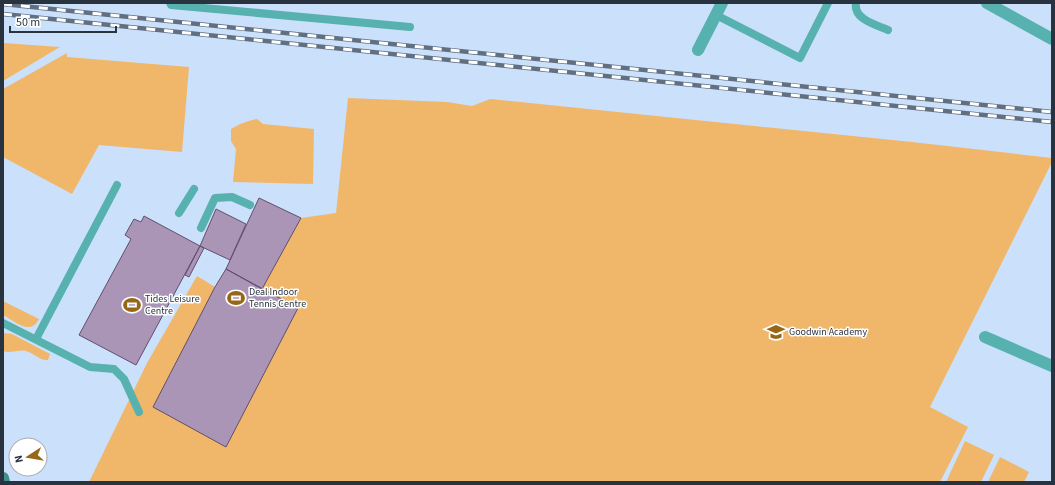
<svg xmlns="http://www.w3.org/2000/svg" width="1055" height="485" font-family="'Source Sans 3',sans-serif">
<rect width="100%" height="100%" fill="#cae0fb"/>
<path fill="#f0b76a" d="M3,43L60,47L3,81Z
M67,53V57L189,67L182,152L99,145L72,194L3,157V89Z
M348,98L447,102L472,106L490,99L912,142L1052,158V162L930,407L968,427L940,482H89L147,363L197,276L215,287L226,269L262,289L301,218L336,213Z
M257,119L263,124L314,129L313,184L233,182L236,149L231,141V129C240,124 246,121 257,119Z
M3,301L39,319C30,336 16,322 3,315Z
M3,333L12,334L50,354L48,360C40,361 34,353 26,351C19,349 10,354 3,351Z
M965,441L994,455L981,482H946Z
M1000,457L1029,472L1024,482H988Z"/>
<path fill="#ab95b7" stroke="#614e6c" d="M259,198L301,218L262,289L226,269Z
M216,209L246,224L230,260L200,246Z
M144,216L200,246L136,365L79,335L131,239L125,235L134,219L141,222Z
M200,246L204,248L189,277L185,275Z
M226,269L298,308L226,447L153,407L215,287Z"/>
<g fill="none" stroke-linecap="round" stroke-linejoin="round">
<path stroke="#57b1af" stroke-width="8" d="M170,3L171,5L410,27
M856,3C853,19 876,25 888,30
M716,15L800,58L828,3
M179,213L194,189
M201,228L215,198L232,197L250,205
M3,323L90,367L114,369L124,379L139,412
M36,339L117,185"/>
<path stroke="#57b1af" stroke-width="12" d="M987,3L1052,39
M698,50L722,3
M985,337L1052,366"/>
<path stroke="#40908f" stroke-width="12" d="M3,478L4,482"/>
<g stroke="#616f81" stroke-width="4.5">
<path id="rail" d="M3,4L1052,112
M3,14L1052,122"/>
</g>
<use href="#rail" stroke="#fff" stroke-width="3" stroke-dasharray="9" stroke-linecap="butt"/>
</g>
<defs>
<g id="stadium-bare" transform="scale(1.38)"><path d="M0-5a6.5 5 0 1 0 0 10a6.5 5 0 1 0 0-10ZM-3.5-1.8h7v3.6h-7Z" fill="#976718" stroke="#fff" stroke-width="2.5" paint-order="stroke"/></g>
<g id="school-bare" transform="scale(1.38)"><path d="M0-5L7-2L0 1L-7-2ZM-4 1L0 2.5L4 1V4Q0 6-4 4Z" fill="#976718" stroke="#fff" stroke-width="2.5" paint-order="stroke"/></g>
</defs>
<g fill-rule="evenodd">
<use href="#stadium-bare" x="236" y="298"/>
<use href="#stadium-bare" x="132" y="305"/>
<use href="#school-bare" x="776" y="332"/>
</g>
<g text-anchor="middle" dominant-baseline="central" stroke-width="3" stroke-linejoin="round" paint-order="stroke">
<g font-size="10" fill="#293340" stroke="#fff" text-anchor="start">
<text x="249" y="292">Deal Indoor<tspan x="249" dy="12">Tennis Centre</tspan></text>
<text x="145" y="299">Tides Leisure<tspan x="145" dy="12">Centre</tspan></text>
<text x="789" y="332">Goodwin Academy</text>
</g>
</g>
<rect width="1055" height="485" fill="none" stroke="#293340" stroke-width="8"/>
<g transform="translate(28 457) rotate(258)"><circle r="19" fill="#ffffff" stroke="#a9adb3"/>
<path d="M0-3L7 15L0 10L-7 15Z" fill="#976718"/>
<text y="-6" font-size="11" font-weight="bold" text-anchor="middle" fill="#293340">N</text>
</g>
<path d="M10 26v6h106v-6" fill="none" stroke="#293340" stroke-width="2"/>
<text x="16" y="26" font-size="12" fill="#293340" stroke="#ffffff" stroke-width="3" paint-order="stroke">50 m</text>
</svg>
